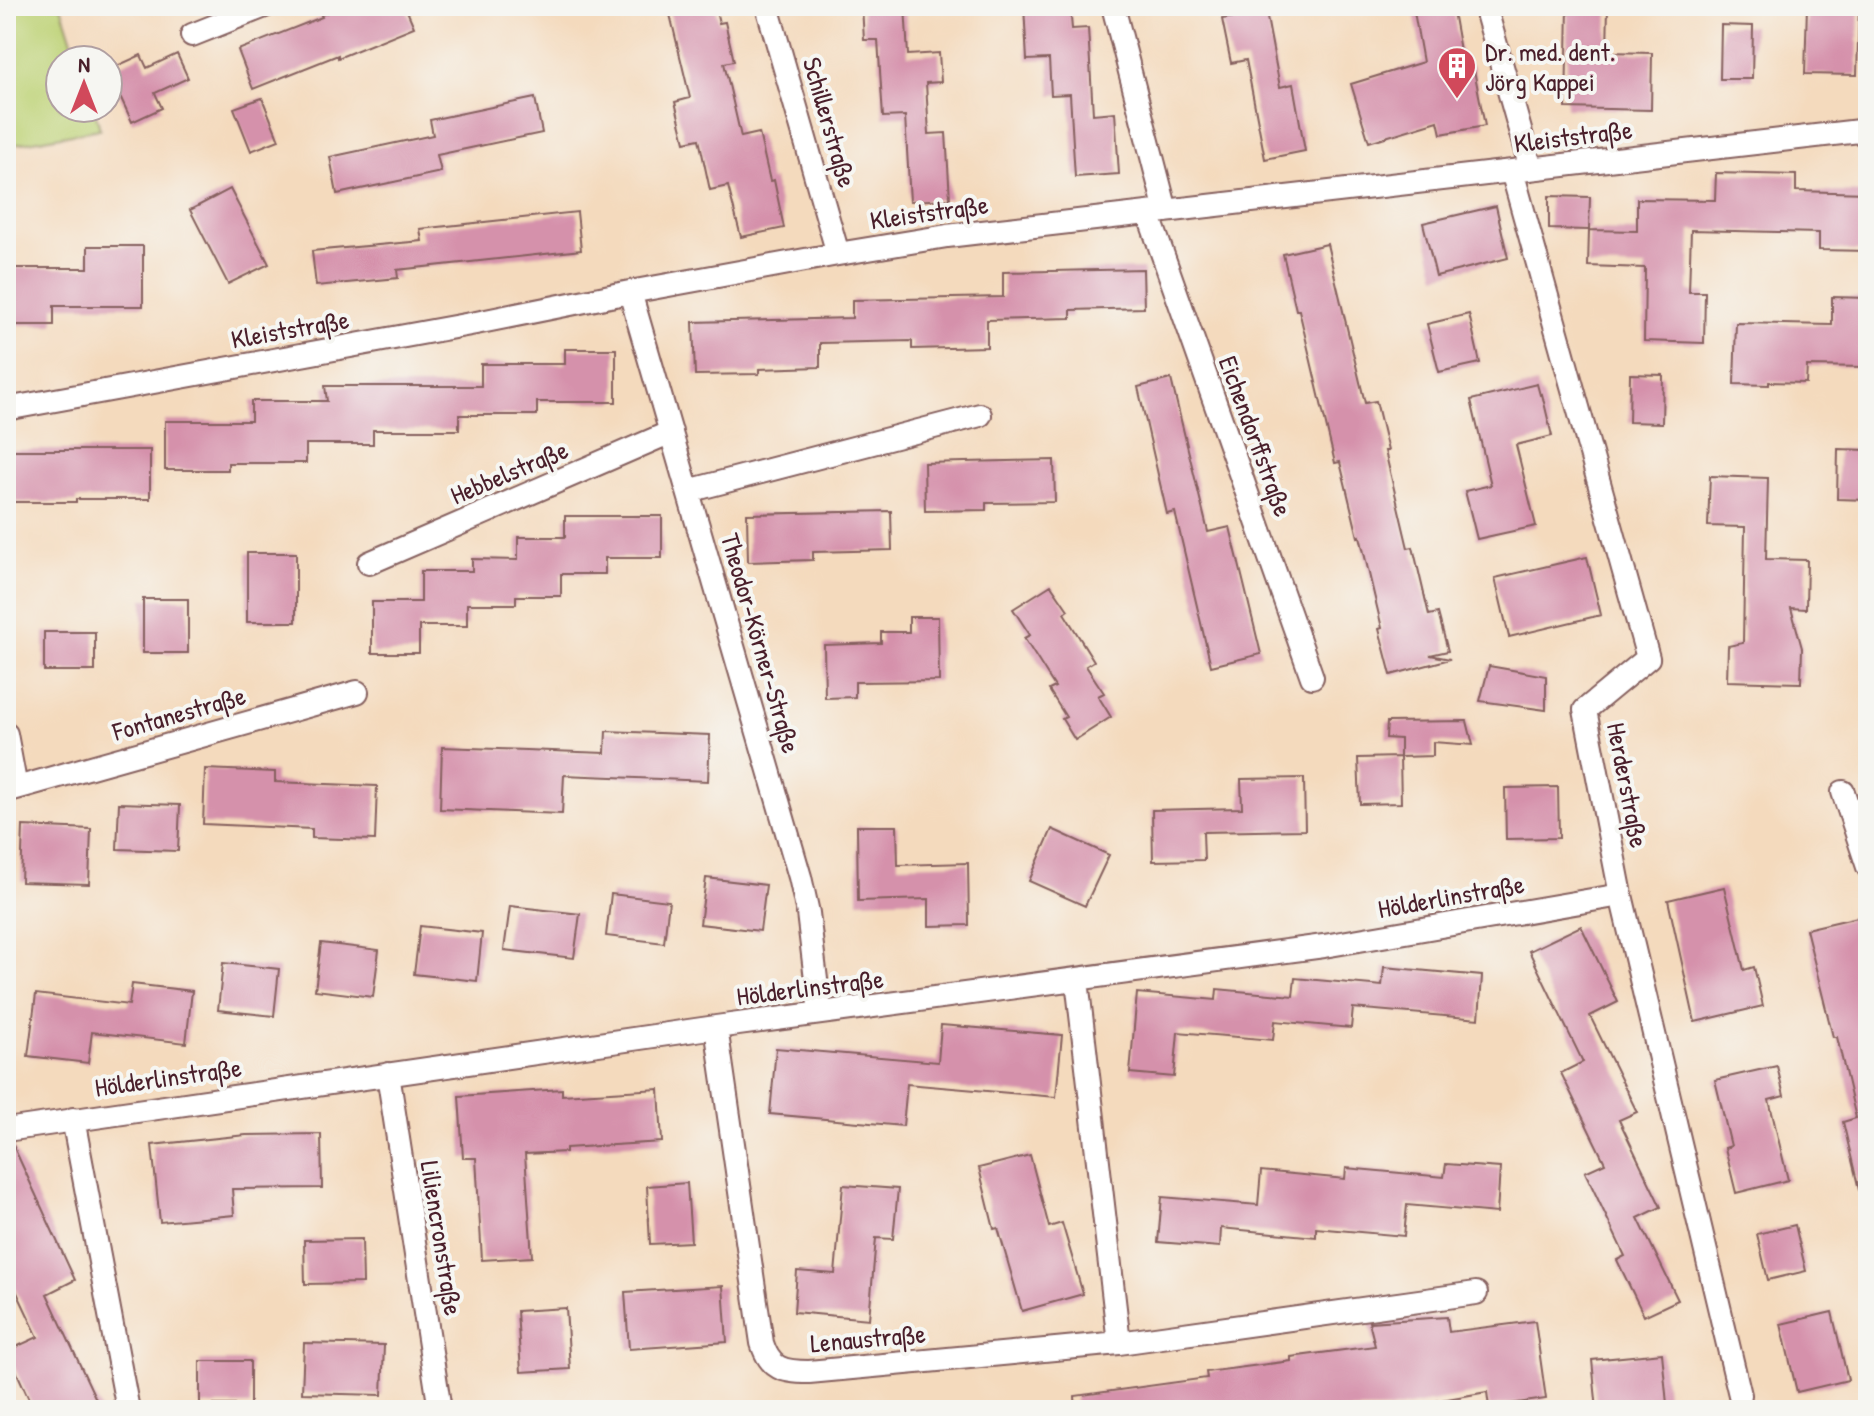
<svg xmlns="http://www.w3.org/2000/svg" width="1874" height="1416" font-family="'Patrick Hand',sans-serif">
<rect width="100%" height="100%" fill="#f6f6f2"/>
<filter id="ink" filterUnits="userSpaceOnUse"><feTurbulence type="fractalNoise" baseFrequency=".0125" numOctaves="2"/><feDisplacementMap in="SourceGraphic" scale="16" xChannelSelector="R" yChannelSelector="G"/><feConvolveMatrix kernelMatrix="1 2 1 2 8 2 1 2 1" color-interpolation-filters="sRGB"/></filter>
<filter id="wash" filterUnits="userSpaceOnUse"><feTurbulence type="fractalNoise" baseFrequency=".006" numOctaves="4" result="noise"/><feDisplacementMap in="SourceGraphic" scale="32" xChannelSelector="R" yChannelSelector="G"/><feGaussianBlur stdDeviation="1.8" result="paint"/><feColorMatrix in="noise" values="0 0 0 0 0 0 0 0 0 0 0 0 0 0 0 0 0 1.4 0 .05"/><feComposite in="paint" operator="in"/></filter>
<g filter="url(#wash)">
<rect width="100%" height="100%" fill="#f4dabd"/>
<path fill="#bdd275" stroke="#847850" stroke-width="2" d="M6,6H61L78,60H60V108H94L100,129L6,146Z"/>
<g id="blocks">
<path fill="#d591ab" d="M343,6H405L414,27L338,58V55L253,89L238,50L322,17L321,15Z
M668,6H715L719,23L725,22L734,61L724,63L741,137L759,133L770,181L774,180L784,228L741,237L728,186L710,190L699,139L685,142L675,102L690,98Z
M862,6H905L908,55L939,53L941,82L926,83L929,134L946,133L950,199L910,201L905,116L883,117L878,40H864Z
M1024,6H1070L1072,29L1088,28L1093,114L1115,112L1119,174L1075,177L1070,94L1051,95L1049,59L1027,60Z
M1413,6H1452L1463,67L1473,65L1485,126L1441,134L1438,121L1369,142L1351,84L1423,62Z
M1568,6H1608L1607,52L1652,53L1651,110L1566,108Z
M1807,6H1859L1857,75L1805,74Z
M1266,12L1280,87L1293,84L1305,151L1265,159L1246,60L1231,63L1222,19Z
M1721,25L1753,26L1752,79H1720Z
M177,54L188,78L155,93L162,108L132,122L108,70L141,55L147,68Z
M262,98L279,140L251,151L234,108Z
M535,98L542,133L437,155L441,172L337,194L330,157L433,135L430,120Z
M1716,173L1796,175V191L1868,193V251L1819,250V233L1691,230L1689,292H1705L1704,343L1644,341L1645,268L1588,266L1589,230L1637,231V199L1715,200Z
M230,189L269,264L228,284L190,210Z
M1549,196L1590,197L1589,230L1549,229Z
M1496,206L1508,258L1436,276L1423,223Z
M577,212L581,250L397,270L398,278L316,286L312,251L422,241L420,229Z
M1327,244L1365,403L1376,401L1388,451H1385L1408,548L1413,547L1429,615L1438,613L1448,651L1430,655L1450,659L1391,675L1379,629L1382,628L1360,536L1358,537L1340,462L1335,463L1299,310H1296L1283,254Z
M88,246H143V306H54V325H6V268H88Z
M1143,269L1144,308L1071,310V318L987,320V347L912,349V341L820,343V367L759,369V374L695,375L693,322L852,318V300L1003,297V272Z
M1832,297L1868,298V367L1807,366L1806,383L1769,382V385L1734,384L1736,323L1832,325Z
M1469,314L1480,363L1439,372L1427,324Z
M565,349H616V402H537V415H459V430H373V444H306V463H228V470H165V421H251V401H327L325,386H481V364H565Z
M1630,374L1663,375L1662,423L1629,422Z
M1171,379L1208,532L1230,527L1261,654L1211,666L1175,512L1167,514L1138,387Z
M1537,384L1540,395L1542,394L1552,436L1516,445L1536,526L1477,539L1465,491L1491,485L1471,400Z
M1838,449L1868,450V500L1837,499Z
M6,450H150V499H76V502H6Z
M1054,460L1055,502L986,503V510L925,511L924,463Z
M1710,476L1768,478L1766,559L1807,560L1806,609L1791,608L1802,648L1801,683L1727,681L1728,646L1743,643L1745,527L1708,526Z
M891,511L892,550L813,552V560L748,562L747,514Z
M565,516H662V558H605V574H561V596H516V604H467V626H419V653H372V602H421V571H472V559L518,560V537H565Z
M247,553H296V622H247Z
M1587,557L1601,615L1509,637L1495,578Z
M1051,585L1068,610L1064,613L1094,661L1086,666L1104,693L1098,696L1111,717L1075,740L1062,719L1066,717L1049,690L1055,687L1024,638L1030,635L1013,609Z
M143,599H188V653H143Z
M909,617H938L939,681L855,682V697L825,698L824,645L881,643V632H909Z
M44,632H95V671H44Z
M1489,666L1546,676V710L1480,701Z
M1467,721L1473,745L1433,742V756L1400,757V739L1386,738L1387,722Z
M606,731L710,735L708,781L564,775L562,814L440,809L442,747L605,753Z
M1400,757L1401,803L1360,804L1358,758Z
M205,769L275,772V782L377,786L375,840L312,838V829L203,824Z
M1304,778L1305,830L1203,832L1204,860L1153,861L1152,810L1242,808L1241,779Z
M1558,787L1559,838L1506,839L1505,788Z
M119,803L180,805L178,851L117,849Z
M23,826L91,829L89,884L21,882Z
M857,826H897L898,865L968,863L969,925L929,926V899L858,901Z
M1052,829L1109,855L1085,906L1029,881Z
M706,878L766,885L760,931L700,924Z
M1724,887L1744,970L1754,967L1763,1006L1695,1022L1668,900Z
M611,894L669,901L664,943L606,936Z
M510,906L580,914L574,958L504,950Z
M1858,917L1868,959V1189L1859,1190L1843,1122L1856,1118L1837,1037H1833L1806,929Z
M420,926L482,933L477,981L414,974Z
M1581,926L1618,1002L1590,1016L1637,1112L1619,1120L1661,1207L1638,1218L1678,1300L1644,1316L1617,1260L1625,1256L1585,1172L1605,1163L1561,1073L1583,1062L1529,951Z
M321,943L379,950L373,997L315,990Z
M223,963L279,969L274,1016L218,1010Z
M1384,967L1482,976L1479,1019L1353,1008L1351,1028L1275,1021L1273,1040L1178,1032L1174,1077L1130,1073L1137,993L1216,1000L1217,989L1293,996L1295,978L1382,986Z
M132,984L192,991L186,1043L92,1032L88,1063L28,1056L36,994L129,1005Z
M941,1025L1062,1035L1056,1097L907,1084L903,1126L770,1114L776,1048L938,1062Z
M1777,1066L1784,1096L1769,1100L1788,1180L1736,1193L1725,1148L1731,1146L1715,1080Z
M562,1089V1095L659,1089L662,1142L566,1148V1152L525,1154L532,1257L482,1260L476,1158H463L459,1096Z
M321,1134L322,1188L232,1189L234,1215L160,1222L152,1145L246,1135Z
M12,1143L75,1280L47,1294L101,1410H34L7,1351L38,1337L6,1269V1144Z
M1030,1155L1049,1227L1062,1223L1083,1294L1022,1311L998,1228L994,1229L979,1168Z
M1446,1164L1500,1168L1497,1213L1407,1205L1404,1236L1316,1228V1237L1221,1228L1220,1247L1158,1242L1162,1197L1258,1205L1261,1171L1345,1179L1346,1168L1444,1177Z
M687,1183L691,1242L650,1244L647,1186Z
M843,1185L898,1189L893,1239L876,1238L869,1319L794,1312L797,1271L835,1274Z
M1795,1225L1806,1271L1768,1280L1757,1234Z
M362,1239L363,1283L305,1284L304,1240Z
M723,1286L727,1342L629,1349L625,1292Z
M566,1308L570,1369L521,1372L517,1311Z
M1832,1312L1848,1380L1797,1392L1781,1324Z
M1447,1317L1449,1332L1535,1321L1546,1399L1489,1407L1487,1392L1386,1410H1076L1075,1396L1207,1378L1206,1372L1291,1361V1357L1375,1346L1369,1322Z
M304,1343L384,1345L382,1395L302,1393Z
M1662,1353L1667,1404L1597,1410L1592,1360Z
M200,1361H250V1405H200Z"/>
</g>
</g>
<g filter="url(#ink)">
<use href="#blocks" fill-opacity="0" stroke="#86605e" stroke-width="2"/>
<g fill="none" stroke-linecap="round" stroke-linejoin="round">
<g stroke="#86605e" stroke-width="26">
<path id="minor" d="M767,6L838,254
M1113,6L1166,211
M1485,6L1531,169
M192,35L265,6
M1512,171L1648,658L1585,710L1621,895L1740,1395
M1148,213L1312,677
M630,292L800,877L808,913L820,1013
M6,409L476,323L630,292L838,254L947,236L1868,130
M688,491L980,415
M369,563L671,432
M6,734L16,788
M6,791L357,692
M1843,792L1868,867
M1077,980L1119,1343
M716,1027L762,1343C770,1369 783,1372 809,1372L1119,1343L1476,1293
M388,1074L440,1410
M73,1119L128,1410
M6,1130L716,1027L1324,946L1621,895"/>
</g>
<use href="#minor" stroke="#fff" stroke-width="22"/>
</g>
</g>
<defs>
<g id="building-pin" transform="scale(2)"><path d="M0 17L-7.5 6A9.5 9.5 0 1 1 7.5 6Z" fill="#d1495b" stroke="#f6f6f2"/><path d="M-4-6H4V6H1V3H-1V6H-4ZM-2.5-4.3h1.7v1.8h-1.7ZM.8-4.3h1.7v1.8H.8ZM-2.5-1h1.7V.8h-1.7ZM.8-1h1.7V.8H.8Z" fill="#fff"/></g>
</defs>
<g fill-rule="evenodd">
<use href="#building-pin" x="1457" y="66"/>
</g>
<g text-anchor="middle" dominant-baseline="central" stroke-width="8" stroke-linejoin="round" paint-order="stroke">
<g font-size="26" fill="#4a1f2b" stroke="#f6f6f2" text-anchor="start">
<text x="1485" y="51">Dr. med. dent.<tspan x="1485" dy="30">Jörg Kappei</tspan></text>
</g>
<g font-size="26" fill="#4a1f2b" stroke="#f6f6f2">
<text transform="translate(830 122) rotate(74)">Schillerstraße</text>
<text transform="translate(1573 136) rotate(-7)">Kleiststraße</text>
<text transform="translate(929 212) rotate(-8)">Kleiststraße</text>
<text transform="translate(290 329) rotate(-10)">Kleiststraße</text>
<text transform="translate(1256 436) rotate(70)">Eichendorffstraße</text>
<text transform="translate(509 472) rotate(-23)">Hebbelstraße</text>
<text transform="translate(761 643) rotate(74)">Theodor-Körner-Straße</text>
<text transform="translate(179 713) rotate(-16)">Fontanestraße</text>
<text transform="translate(1628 785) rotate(79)">Herderstraße</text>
<text transform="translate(1451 896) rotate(-10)">Hölderlinstraße</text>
<text transform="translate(810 987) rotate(-7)">Hölderlinstraße</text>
<text transform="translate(168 1077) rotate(-8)">Hölderlinstraße</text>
<text transform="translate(442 1238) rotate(81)">Liliencronstraße</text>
<text transform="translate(868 1338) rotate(-5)">Lenaustraße</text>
</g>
</g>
<rect width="1874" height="1416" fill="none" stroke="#f6f6f2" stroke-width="32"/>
<g transform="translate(84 84)"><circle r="38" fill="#f6f6f2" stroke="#b1a0a2" stroke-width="2"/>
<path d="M0-6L14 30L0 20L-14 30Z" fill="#d1495b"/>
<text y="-12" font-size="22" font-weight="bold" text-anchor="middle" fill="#4a1f2b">N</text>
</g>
</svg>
